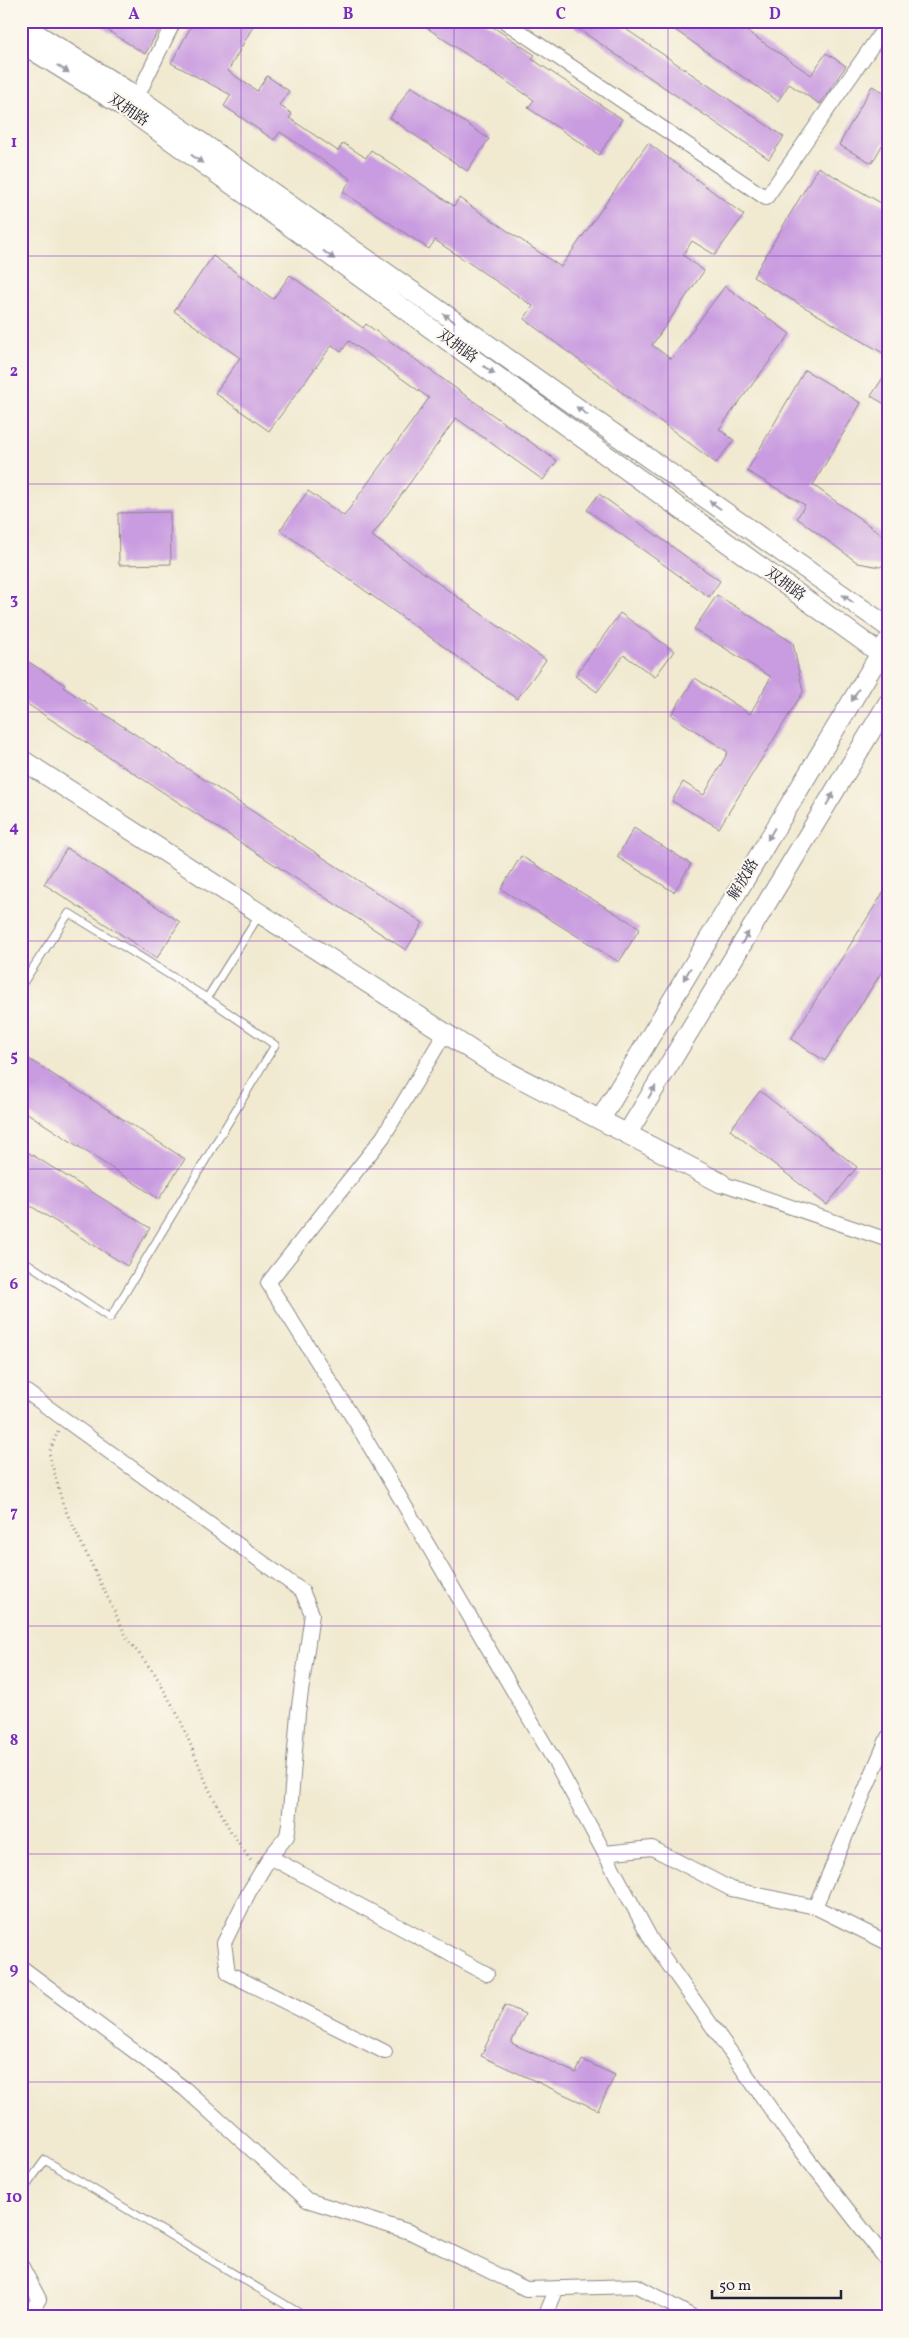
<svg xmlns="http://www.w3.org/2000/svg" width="909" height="2338" font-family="Vollkorn,'Noto Serif SC',serif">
<rect width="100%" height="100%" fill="#fbf7ec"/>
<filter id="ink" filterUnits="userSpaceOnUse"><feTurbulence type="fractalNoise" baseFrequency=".02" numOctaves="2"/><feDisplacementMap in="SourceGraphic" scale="10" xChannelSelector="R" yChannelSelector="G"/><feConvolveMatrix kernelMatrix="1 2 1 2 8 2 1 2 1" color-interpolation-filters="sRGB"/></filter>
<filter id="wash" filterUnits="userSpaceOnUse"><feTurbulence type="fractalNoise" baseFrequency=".0096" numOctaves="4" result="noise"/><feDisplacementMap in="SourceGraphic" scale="20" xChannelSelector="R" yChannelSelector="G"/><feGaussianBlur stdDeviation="1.12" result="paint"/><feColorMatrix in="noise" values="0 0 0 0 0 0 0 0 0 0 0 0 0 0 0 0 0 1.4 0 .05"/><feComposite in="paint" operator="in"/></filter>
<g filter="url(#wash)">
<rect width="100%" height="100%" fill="#f1ead1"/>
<g id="blocks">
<path fill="#c99be0" d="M93,21H164L145,54Z
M194,21H256L228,71L257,91L267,76L289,91L279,105L292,114L289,118L338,151L343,143L366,158L371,150L454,206L459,198L561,267L648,143L744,215L715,255L692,241L683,255L704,271L652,345L671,359L725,286L790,334L719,429L734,440L716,463L524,319L533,306L435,240L429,249L343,192L351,179L280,132L274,140L224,106L231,95L171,63Z
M417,21H484L535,55L532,59L622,119L599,155L528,108L534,100Z
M567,21H614L784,137L769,159Z
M662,21H732L811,75L826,53L846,66L820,104L789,84L778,101Z
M411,86L489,139L467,171L390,118Z
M872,86L888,94V135L872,163L839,145Z
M818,167L888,207V356L753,277Z
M213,256L273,299L290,275L363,328L366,324L557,461L543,480L456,418L372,536L546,660L517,699L280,530L308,491L344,516L429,398L349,341L341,352L332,345L269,431L215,393L240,358L174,311Z
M805,370L861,403L813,485L888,539V562L880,567L858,563L797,518L805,505L747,471Z
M888,370V406L871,396Z
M599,494L720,581L709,597L587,510Z
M170,512L171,564L119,565L118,513Z
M717,595L793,643L803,692L719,828L672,801L683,782L704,795L728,752L671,715L695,678L750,714L771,677L694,629Z
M620,613L674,651L655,677L624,655L597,692L575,676Z
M21,657L65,685L63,687L423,923L406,950L21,700Z
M634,828L691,864L674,892L617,857Z
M67,848L180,922L157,958L44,884Z
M521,856L640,928L619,962L501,889Z
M888,885V962L825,1061L791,1039Z
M21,1054L185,1159L159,1199L21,1109Z
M760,1091L857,1167L827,1205L730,1130Z
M21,1148L150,1228L127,1266L21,1200Z
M505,2005L525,2014L511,2043L576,2073L582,2060L615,2075L598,2110L481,2056Z"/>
</g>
</g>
<g filter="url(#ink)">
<use href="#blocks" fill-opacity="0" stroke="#8a8686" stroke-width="1"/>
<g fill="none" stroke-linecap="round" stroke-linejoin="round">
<g stroke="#8a8686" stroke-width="9">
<path id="lane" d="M21,986L69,913L207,998
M21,1259L110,1318L275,1045L207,998L260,914
M21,2193L45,2160L306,2317"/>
</g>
<g stroke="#8a8686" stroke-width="16">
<path id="street" d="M504,21L766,198L888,23
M137,97L174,21
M445,1033L383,1137L268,1283L355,1421L558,1767L652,1941L787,2132L888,2262
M721,1183L888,1240
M21,1388L302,1591L312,1614L298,1713L289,1824L287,1836L270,1857L487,1974
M605,1853L652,1848L731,1889L815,1907L888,1943
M270,1857L249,1892L224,1943L228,1973L385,2052
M815,1907L888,1737
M21,1967L185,2089L307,2200L410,2232L526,2289L637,2286L693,2317
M21,2265L39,2299L28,2317
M545,2317L557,2288"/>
</g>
<g stroke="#8a8686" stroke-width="21">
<path id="secondary" d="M21,24L137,97L888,627
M21,43L129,110L888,659
M21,759L493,1064L721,1183
M600,1120L888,641
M627,1134L888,703"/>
</g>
<path stroke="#8a8686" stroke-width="3" stroke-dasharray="1 4" stroke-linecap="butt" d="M58,1431L49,1453L63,1505L128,1640L155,1674L180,1719L208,1787L231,1832L251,1861"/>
<use href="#lane" stroke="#fff" stroke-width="7"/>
<use href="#street" stroke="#fff" stroke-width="14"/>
<use href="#secondary" stroke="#fff" stroke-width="19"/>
</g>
<defs><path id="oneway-solid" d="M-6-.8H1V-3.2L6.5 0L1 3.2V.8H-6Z" transform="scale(1.25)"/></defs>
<g fill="#9c9ca7">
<use href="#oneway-solid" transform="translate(63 69) rotate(32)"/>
<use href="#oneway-solid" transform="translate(197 159) rotate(36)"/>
<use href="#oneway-solid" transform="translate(329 255) rotate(36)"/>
<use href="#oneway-solid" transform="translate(449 318) rotate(-145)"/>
<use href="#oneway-solid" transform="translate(489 370) rotate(36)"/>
<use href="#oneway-solid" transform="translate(582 411) rotate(-145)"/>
<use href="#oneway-solid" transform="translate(715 505) rotate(-145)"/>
<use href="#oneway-solid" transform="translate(848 599) rotate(-145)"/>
<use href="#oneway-solid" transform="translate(855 695) rotate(121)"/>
<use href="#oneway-solid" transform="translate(830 799) rotate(-59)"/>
<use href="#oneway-solid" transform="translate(771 834) rotate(121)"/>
<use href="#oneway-solid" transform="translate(745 938) rotate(-59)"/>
<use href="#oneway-solid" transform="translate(687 974) rotate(121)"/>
<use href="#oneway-solid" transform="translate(652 1092) rotate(-59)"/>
</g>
</g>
<path fill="none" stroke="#7b2cbf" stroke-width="1" stroke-opacity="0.55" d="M241,21V2317M454,21V2317M668,21V2317M21,256H888M21,484H888M21,712H888M21,941H888M21,1169H888M21,1397H888M21,1626H888M21,1854H888M21,2082H888"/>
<g text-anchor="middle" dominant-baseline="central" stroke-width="4" stroke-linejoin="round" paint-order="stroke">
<g font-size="15" fill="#22223b" stroke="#fbf7ec">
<text transform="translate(128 111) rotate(34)">双拥路</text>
<text transform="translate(457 347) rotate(36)">双拥路</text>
<text transform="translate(785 585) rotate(36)">双拥路</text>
<text transform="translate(744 880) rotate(-59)">解放路</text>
</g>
</g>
<rect width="909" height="2338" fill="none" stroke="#fbf7ec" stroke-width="55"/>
<path d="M712 2290v8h129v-8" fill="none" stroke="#22223b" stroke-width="2.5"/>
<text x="719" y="2290" font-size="15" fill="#22223b" stroke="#fbf7ec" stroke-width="4" paint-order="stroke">50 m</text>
<rect x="28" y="28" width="854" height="2282" fill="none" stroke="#7b2cbf" stroke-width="2"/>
<g font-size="16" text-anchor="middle" font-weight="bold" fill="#7b2cbf">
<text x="134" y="19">A</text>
<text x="348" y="19">B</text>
<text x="561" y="19">C</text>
<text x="775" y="19">D</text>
<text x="14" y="147">1</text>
<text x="14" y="376">2</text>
<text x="14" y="604">3</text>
<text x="14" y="832">4</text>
<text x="14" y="1061">5</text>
<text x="14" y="1289">6</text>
<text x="14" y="1517">7</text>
<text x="14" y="1745">8</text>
<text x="14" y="1974">9</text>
<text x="14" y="2202">10</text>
</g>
</svg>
